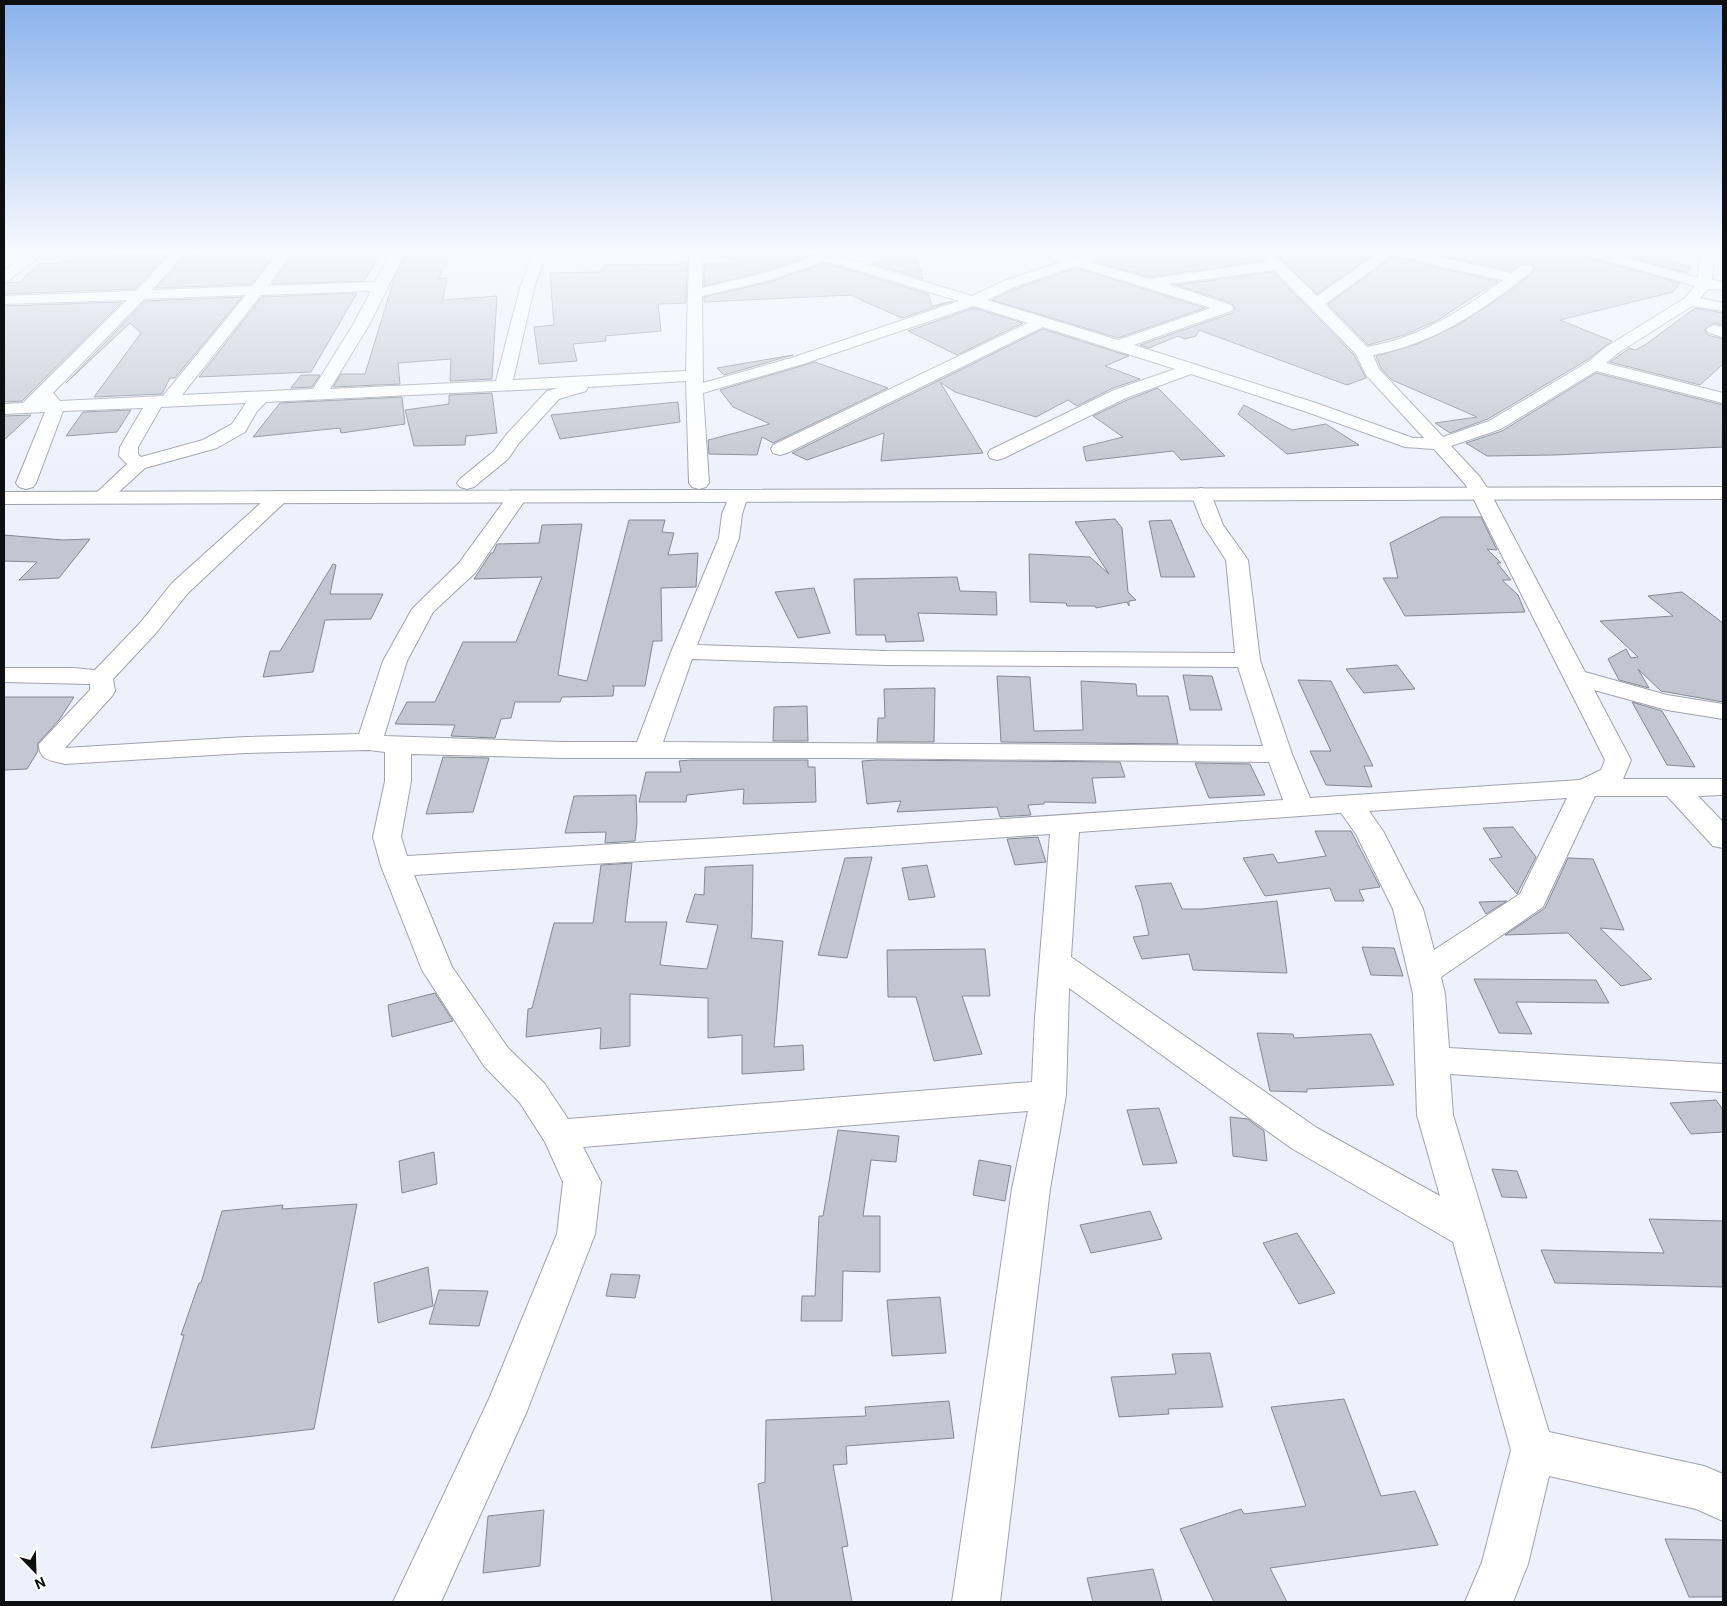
<svg xmlns="http://www.w3.org/2000/svg" width="1727" height="1606" font-family="Roboto,sans-serif">
<rect width="100%" height="100%" fill="#eef1fc"/>
<path fill="#c3c6d0" stroke="#868892" d="M247,251H277L251,284L156,288L186,255L246,252Z
M295,251H382L364,281L272,284Z
M408,251H451L438,279L447,278L443,300L497,296L492,379L450,381L451,359L398,363L400,384L333,387L341,374H365L394,279Z
M712,251H801L812,255L760,272L704,286V264H741Z
M912,251H914L923,279L873,264Z
M1120,251H1256V253L1263,261L1149,277L1096,262L1114,256L1116,252Z
M1272,251H1315L1326,255L1352,251H1378L1317,294Z
M1418,251H1581L1583,256L1680,283L1673,292L1560,320L1612,341L1587,360L1488,419L1450,433L1435,423L1477,417L1392,380L1381,368L1376,356L1417,344L1458,325L1514,288L1532,273L1535,268L1531,264H1521L1512,271Z
M1607,251H1636L1691,267L1687,273Z
M167,255L135,289L4,294V283L20,282L38,264L60,263L62,261L81,260L84,257L94,256Z
M1394,256L1434,267L1498,281L1438,320L1404,335L1368,345L1328,304Z
M826,263L928,294L932,306L953,301L902,318L850,295L704,302V297L770,282Z
M687,264L686,303L658,304L661,331L605,336L606,341L573,344L577,361L539,364L534,327L554,325L550,273L602,272L604,265Z
M1076,268L1205,308L1118,338L992,300L1015,289Z
M1273,272L1354,355L1366,378L1347,385L1199,330L1196,336L1185,339L1178,336L1149,348L1140,345L1232,313L1235,309L1232,303L1176,285Z
M357,293L311,372L199,377L262,297Z
M242,297L175,378H170L162,394L94,397L141,333L130,323L66,383L145,301Z
M122,302L22,401L4,402V306Z
M974,308L1023,323L957,355L908,331Z
M1695,308L1723,313V325L1713,323L1704,330L1708,335L1723,339V364L1700,385L1610,362L1630,348L1635,350L1645,345Z
M1043,329L1129,356L1105,366L1140,379L1113,388L1077,406L1068,400L1036,417L955,392L940,382L983,453L881,461L884,433L807,460L792,453Z
M793,355L724,375L717,368Z
M815,362L888,388L773,443L762,437L757,455L709,454L708,440L770,424L733,407L720,390Z
M1596,373L1723,405V447L1555,455L1487,456L1466,443L1502,431Z
M301,375H320L312,387L291,388Z
M1158,388L1225,456L1181,460L1173,451L1086,461L1083,447L1123,437L1093,416L1127,400Z
M492,393L497,433L466,436L465,445L414,446L405,410L449,404V395Z
M402,397L405,424L341,433L340,428L253,437L280,403Z
M678,402L680,422L560,439L551,415Z
M1244,405L1292,430L1326,424L1359,445L1287,454L1238,414Z
M131,410L117,432L66,436L83,412Z
M31,415L4,440V416Z
M1441,517H1481L1497,550L1487,549L1501,563H1497L1511,580H1502L1518,595L1525,612L1405,616L1383,578H1398L1390,543Z
M1115,519L1122,528L1128,592L1136,600L1129,601V606L1127,602L1096,608L1095,606H1067L1066,603L1030,602L1029,554L1090,557L1109,574L1075,522Z
M629,520H665L662,532L674,533L668,555L698,553L696,587L661,588L662,641H653L645,686H612L614,687L613,696L562,697L560,702H515L511,718L501,719L495,738L451,736L455,725L395,724L407,702H435L463,642H516L542,577L474,579L491,553H493L497,544L539,543L542,525L582,524L558,675L587,681Z
M1171,520L1195,577H1161L1149,521Z
M4,535L63,540L90,539L59,578L19,580L37,562L4,561Z
M333,564L336,565L330,594H383L371,619L325,620L313,672L263,677L270,651H280Z
M957,577L960,591L996,592L997,615L918,613L924,641L886,642L885,635H856L854,579Z
M814,588L830,633L798,638L775,592Z
M1682,592L1723,623V702L1661,691L1638,669L1649,688L1619,680L1608,659L1626,649L1631,658L1638,657L1600,621L1673,616L1648,596Z
M1397,665L1415,689L1364,693L1346,669Z
M1183,675L1212,676L1222,710H1190Z
M997,676L1030,677L1034,731L1083,730L1081,681L1136,684L1137,696H1168L1178,744L1001,742Z
M1298,680L1331,681L1373,766H1364L1372,787L1326,785L1310,751H1331Z
M935,688L934,742H877L878,718H885L884,689Z
M4,697H74L59,720L38,743V751L27,769L4,770Z
M1632,702L1662,711L1695,767L1667,765Z
M807,706L808,741H773L774,707Z
M443,757L489,758L473,812L426,814Z
M690,760H808V767H815L816,802L743,804L744,789L687,795L686,802H639L646,772H681L679,761Z
M877,760L1120,762L1125,777L1092,778L1096,803L1044,802V804L1028,805L1031,815L1000,817L997,807L897,812L901,801L867,804L862,761Z
M1195,763L1250,764L1265,795L1209,798Z
M636,795L637,822L635,841L605,843L606,832L565,833L574,796Z
M1513,827L1536,857L1517,894L1489,859L1502,857L1483,828Z
M1315,831H1351L1380,887L1359,890L1364,901H1335L1330,888L1265,896L1243,858L1273,854L1278,863L1326,856Z
M1038,837L1046,862L1015,865L1007,839Z
M872,857L847,958L818,955L845,858Z
M1568,858L1593,859L1624,930L1600,928L1652,979L1621,986L1568,933L1505,935L1545,908Z
M632,863L625,922H667L660,965L707,969L718,925L686,922L695,894L704,895L705,867L753,865L752,930L751,938L783,941L774,1047L803,1045L804,1070L742,1074V1035L708,1038V998L630,994V1046L600,1049L601,1028L526,1037L528,1009L532,1008L554,923H593L601,865Z
M927,865L935,897L909,900L902,868Z
M1171,883L1182,909H1202L1277,901L1287,973L1193,970L1189,954L1142,959L1133,937L1149,935L1141,902L1135,886Z
M1507,901L1486,914L1479,902Z
M1362,947L1394,948L1403,976L1371,975Z
M985,949L990,996H962L982,1054L934,1061L916,997H888L887,950Z
M1474,979L1596,980L1609,1003L1516,1002L1532,1034L1499,1033Z
M435,993L453,1021L392,1037L388,1005Z
M1257,1033L1293,1034L1294,1038L1371,1034L1394,1085L1307,1089V1092L1270,1091Z
M1716,1100L1723,1110V1132L1691,1134L1670,1103Z
M1159,1108L1177,1163L1143,1165L1127,1110Z
M1230,1117L1248,1119L1264,1131L1267,1161L1233,1156Z
M838,1130L899,1136L896,1162L871,1160L863,1216H880V1272L843,1271L842,1321H801L802,1296H815L819,1216H823Z
M434,1152L437,1184L402,1193L399,1161Z
M979,1160L1011,1166L1005,1201L973,1195Z
M1492,1169L1517,1171L1527,1198L1502,1197Z
M357,1204L314,1429L151,1448L184,1335H181L199,1283H201L222,1211L283,1205L282,1209Z
M1150,1211L1162,1239L1091,1253L1080,1225Z
M1649,1219L1723,1221V1287L1555,1283L1541,1250L1664,1253Z
M1297,1233L1335,1293L1299,1304L1263,1243Z
M428,1267L433,1306L378,1323L374,1283Z
M611,1274L640,1275L635,1298L606,1296Z
M439,1290L488,1291L479,1326L429,1324Z
M940,1297L946,1353L892,1356L887,1300Z
M1210,1353L1223,1407L1168,1409L1169,1414L1119,1417L1111,1377L1176,1374L1172,1354Z
M1344,1399L1381,1496L1415,1491L1438,1545L1270,1568L1287,1602H1214L1180,1529L1241,1509L1244,1514L1306,1506L1271,1407Z
M949,1401L954,1438L846,1446L847,1464L833,1465L848,1546L842,1547L852,1602H772L758,1484L765,1482L766,1420L866,1416L865,1407Z
M544,1510L540,1566L483,1573L488,1516Z
M1665,1539L1723,1540V1597H1689Z
M1153,1569L1162,1602H1093L1087,1578Z"/>
<g fill="none" stroke-linecap="round" stroke-linejoin="round">
<g stroke="#a0a3ad" stroke-width="2">
<path id="minor" d="M31,251H46L9,280L4,281V271Z
M173,251H187L152,290L252,286L279,251H293L268,286L375,282L393,251H406L369,325L330,389L496,381L520,288L534,251H547L534,288L513,380L686,371L689,251H702V288L761,274L829,251H847L846,254L839,256L972,296L1004,281L1061,262L1032,254L1031,251H1050L1075,258L1096,251H1114L1113,254L1090,262L1149,279L1267,262L1257,252L1270,251L1317,296L1381,251H1411L1512,273L1521,266H1531L1533,269L1531,272C1483,310 1434,344 1373,355L1379,369L1443,437L1489,421L1588,362L1606,347L1685,298L1695,286L1584,254L1583,251H1602L1698,278L1700,258L1705,251H1717L1714,258L1712,280L1723,282V290L1708,289L1700,298L1723,303V311L1692,306L1618,353L1606,363L1723,393V403L1596,371L1501,429L1451,446L1480,477L1491,494L1585,672L1667,695L1723,704V719L1667,710L1594,690L1631,760L1623,779H1723V795L1698,796L1723,822V848L1713,846L1667,796H1595L1543,907L1441,977L1445,994L1449,1048L1723,1064V1092L1450,1074L1453,1115L1549,1432L1704,1466L1723,1474V1521L1696,1509L1549,1476L1528,1564L1513,1602H1465L1482,1562L1511,1450L1453,1242L1291,1148L1069,988L1066,1095L1050,1189L1000,1602H952L1012,1189L1028,1111L583,1147L601,1182L595,1234L527,1411L441,1602H393L489,1399L557,1234L563,1182L545,1142L520,1103L484,1066L422,970L381,866L373,837L385,781V752L369,750L245,753L65,764C51,760 39,761 39,744L90,690V684L4,682V668H73L95,670L140,623L172,583L272,493L279,491L286,493L289,497L286,501L188,593L156,633L113,679L115,691L112,696L65,748L245,737L359,734L383,661L412,609L459,563L510,493L517,491L524,493L527,497L475,573L433,612L407,661L384,736L563,742H637L671,652L719,538L722,514L731,492L738,490L745,492L748,496L742,514L739,538L697,645L886,651L1235,653L1226,560L1203,525L1191,494L1194,490L1201,488L1208,490L1211,494L1223,525L1248,560L1260,660L1292,754L1310,798L1580,780L1601,770L1605,760L1471,494L1465,484L1434,449L1405,447L1304,411L1191,374L1126,398L1004,458L997,460L990,458L988,454L990,450L1114,390L1175,369L1043,327L787,453L780,455L773,453L771,449L773,445L1028,323L974,306L803,364L703,393L709,483L706,487L699,489L692,487L689,483L686,381L588,387L586,391L559,399L519,443L508,459L474,487L467,489L460,487L457,483L460,479L494,451L506,435L547,391L558,388L266,402L257,411L245,432L217,448L145,468L109,501L102,503L95,501L92,497L127,464L119,456L120,447L143,408L63,411L36,483L33,487L26,489L19,487L16,483L45,412L4,414V404L23,403L127,300L4,304V296L136,291ZM1394,254L1434,265L1503,280C1461,311 1419,338 1367,347L1325,304ZM826,261L959,301L791,358L703,383L702,296L770,280ZM1076,266L1211,308L1118,340L987,300L1014,287ZM1274,270L1356,354L1366,375L1424,438H1413L1316,403L1134,345L1231,311L1233,308L1231,305L1168,284ZM371,291L353,325L313,389L182,395L261,295ZM246,295L163,396L60,401L53,393L144,299ZM246,403L232,424L203,440L141,457L138,454V447L161,407ZM692,659L886,665L1238,667L1263,746L663,742ZM411,754L563,758H846L1269,762L1283,800L738,837L407,856L401,837L411,781ZM1567,798L1520,894L1434,950L1423,909L1383,831L1369,811ZM1341,813L1356,834L1393,909L1413,994L1417,1115L1440,1196L1317,1128L1071,957L1079,832ZM1050,834L1035,1017L1032,1082L568,1119L544,1083L508,1048L452,967L414,875L738,855Z
M1714,325L1723,327V337L1709,333L1706,330L1709,327Z"/>
</g>
<g stroke="#a0a3ad" stroke-width="2">
<path id="secondary" d="M1723,487V499L4,504V492Z"/>
</g>
<use href="#minor" fill="#fff" fill-rule="evenodd"/>
<use href="#secondary" fill="#fff" fill-rule="evenodd"/>
</g>
<linearGradient id="sky" x2="0" y2="1"><stop stop-color="#8ab2ec"/><stop offset="0.53" stop-color="#f7f9fe"/><stop offset="1" stop-color="#f7f9fe" stop-opacity="0"/></linearGradient>
<rect width="1727" height="475" fill="url(#sky)"/>
<rect width="1727" height="1606" fill="none" stroke="#0d0e11" stroke-width="10"/>
<g transform="translate(35 1571) rotate(157)" stroke="#ffffff" stroke-width="4" paint-order="stroke">
<path d="M0-4L9 19L0 12L-9 19Z" fill="#0d0e11"/>
<text y="-8" font-size="14" font-weight="bold" text-anchor="middle" fill="#0d0e11">N</text>
</g>
</svg>
